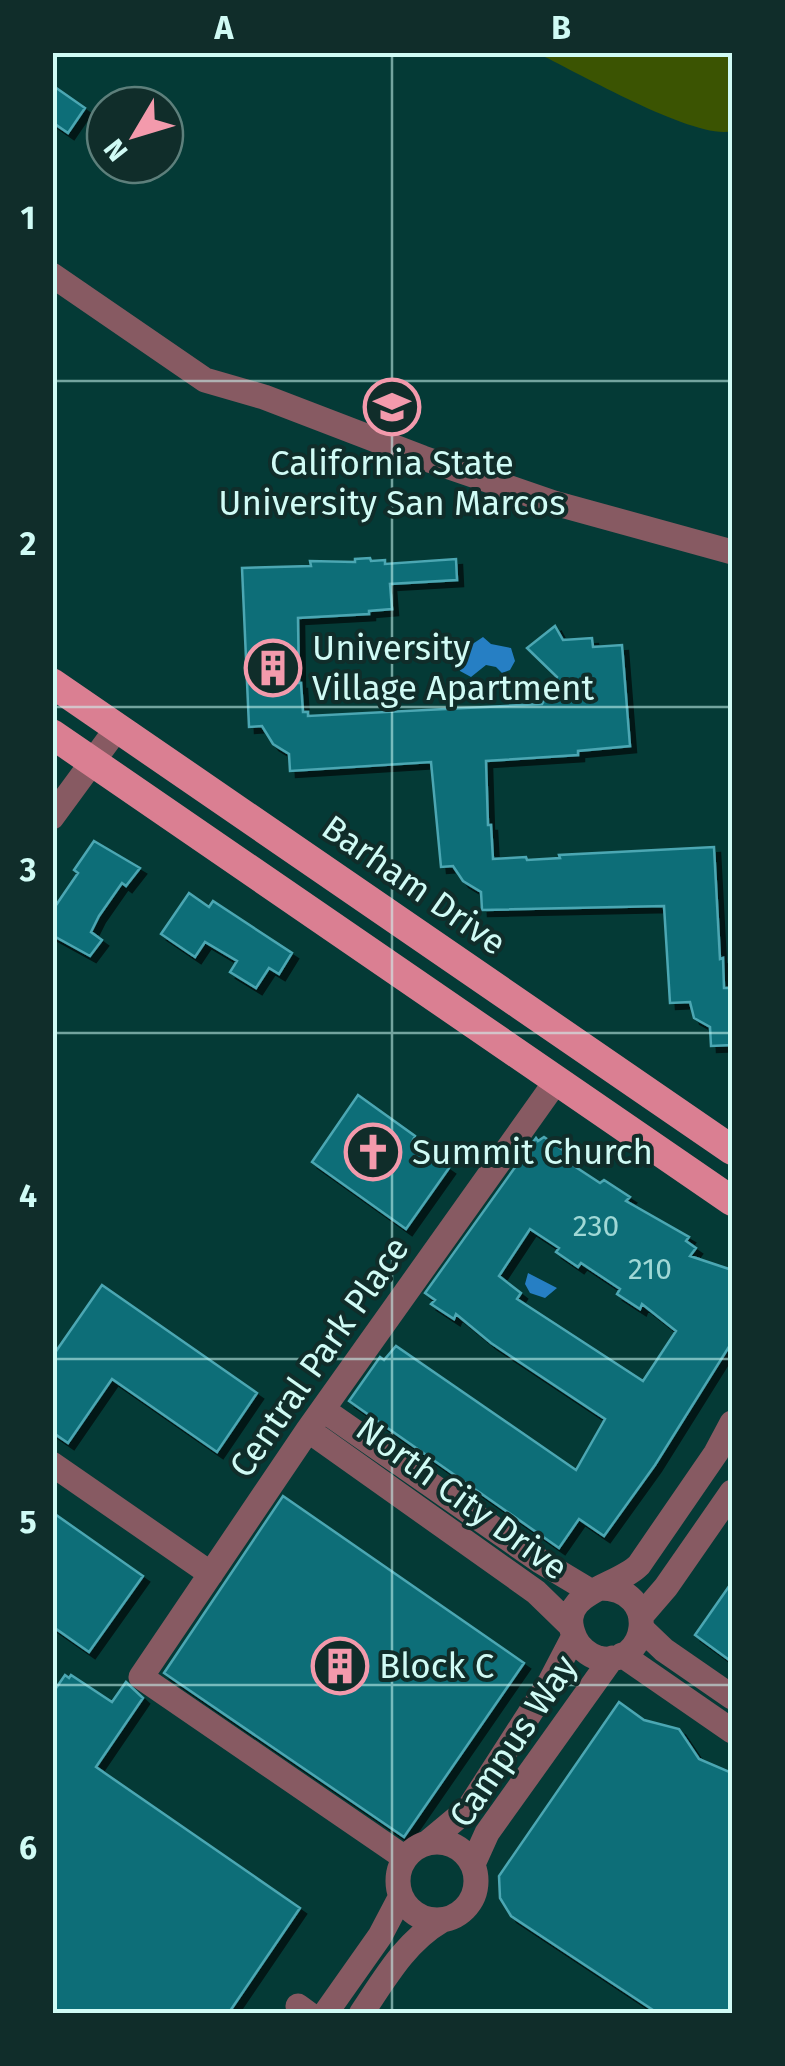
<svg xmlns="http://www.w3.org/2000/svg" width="785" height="2066" font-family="'Fira Sans',sans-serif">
<defs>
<filter id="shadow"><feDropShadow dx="6" dy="6" stdDeviation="0" flood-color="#0009"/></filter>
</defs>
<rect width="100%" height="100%" fill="#043a36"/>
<path fill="#3b5402" d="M537,53H732V131C696,141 575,71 537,53Z"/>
<path fill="#267fc4" d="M483,637L491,644L511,648L515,661L510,670L502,673L496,667L486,665L471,677L460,671C458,661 448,650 459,643L471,645Z
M528,1273L557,1288L545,1298L530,1293L525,1284Z"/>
<path fill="#106e78" stroke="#4ca7b3" stroke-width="2.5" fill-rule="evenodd" filter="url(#shadow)" d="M52,85L85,108L68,133L52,122Z
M370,558L371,561L385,560V564L456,559L457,580L390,584L392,609L369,611V614L298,618L299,683H301L303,712H308V716L542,704L557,677L527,648L555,626L563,640L592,638L593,647L622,645L630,746L578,751V755L486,761L488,825H491L493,859L526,857L527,860L560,858L559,855L714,847L720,959L723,958L724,988H731L732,995V1045L711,1046L710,1027L694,1018L690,1002L670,1003L664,906L482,910L481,892L463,881L453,866L441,867L431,762L290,771L289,754L273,744L262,726L249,727L242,568L311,566L310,561L355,562V559Z
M94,841L140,868L126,886L122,883L99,916L91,932L102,940L90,956L52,935V911L78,873L74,870Z
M189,893L209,907L213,901L292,953L279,974L269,968L256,988L230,972L237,961L205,942L195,957L161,934Z
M358,1095L415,1136L412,1142L449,1168L406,1229L312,1162Z
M544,1137L570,1155L565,1160L600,1183L604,1180L630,1197L626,1201L689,1237L686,1241L696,1248L690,1256L732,1270V1342L655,1465L604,1536L579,1519L559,1548L349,1401L380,1357L384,1360L396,1346L576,1470L605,1419L491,1343L456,1314L454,1319L431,1304L435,1300L425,1293L536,1138L538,1141ZM530,1229L559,1248L556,1252L578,1267L581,1263L620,1289L617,1294L640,1309L642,1304L676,1331L643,1381L517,1299L521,1293L499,1276Z
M102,1285L257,1393L217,1452L112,1379L68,1443L52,1432V1357Z
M283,1496L524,1663L404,1837L164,1673Z
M52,1512L143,1576L89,1652L52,1626Z
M732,1582V1662L695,1635Z
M65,1675L69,1678L71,1675L112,1702L126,1682L143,1698L96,1767L300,1908L228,2014H52V1694Z
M619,1702L644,1720L679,1729L699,1759L732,1773V2014H659L511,1916L500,1898L499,1876Z"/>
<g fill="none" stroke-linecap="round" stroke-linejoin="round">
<path stroke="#875a62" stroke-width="25" d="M52,275L205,380L264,397L423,458L554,503L732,552
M52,817L118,727
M325,1411L540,1561L590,1591
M308,1430L536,1592L571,1626
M52,1464L211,1574
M600,1588C662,1588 648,1670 598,1658C588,1655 579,1647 575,1638C554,1592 616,1588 639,1565L716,1453L732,1423
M641,1616L666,1587L732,1492
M642,1629L664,1650L732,1697
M622,1655L732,1731
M398 1881a39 39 0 1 1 78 0a39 39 0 1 1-78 0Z
M427,1843L469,1808L550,1682L574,1636
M405,1858L141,1677L308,1430L557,1080
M473,1864L487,1833L612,1658
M298,2006L309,2014
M325,2014L380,1936L401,1896
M361,2014C384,1980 405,1942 441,1921"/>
<path stroke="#da7f92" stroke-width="30" d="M52,683L732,1150
M52,734L732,1201"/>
</g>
<path fill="none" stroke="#d0fbf5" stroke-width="2.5" stroke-opacity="0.55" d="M392,52V2014M52,381H732M52,707H732M52,1033H732M52,1359H732M52,1685H732"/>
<defs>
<g id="university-ring" transform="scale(2.875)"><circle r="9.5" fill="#102d2a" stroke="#f39aac" stroke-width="1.5"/><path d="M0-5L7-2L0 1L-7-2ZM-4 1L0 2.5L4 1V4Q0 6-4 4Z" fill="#f39aac"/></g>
<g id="building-ring" transform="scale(2.875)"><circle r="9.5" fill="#102d2a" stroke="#f39aac" stroke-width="1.5"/><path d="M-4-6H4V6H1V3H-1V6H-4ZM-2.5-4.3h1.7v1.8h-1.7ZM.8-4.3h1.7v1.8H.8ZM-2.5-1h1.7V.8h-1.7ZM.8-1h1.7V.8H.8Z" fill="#f39aac"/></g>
<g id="church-ring" transform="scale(2.875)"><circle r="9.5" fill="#102d2a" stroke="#f39aac" stroke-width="1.5"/><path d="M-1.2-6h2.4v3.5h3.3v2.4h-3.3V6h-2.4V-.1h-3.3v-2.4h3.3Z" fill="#f39aac"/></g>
</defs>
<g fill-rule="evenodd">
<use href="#university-ring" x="392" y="407"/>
<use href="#building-ring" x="273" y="668"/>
<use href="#church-ring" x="373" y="1152"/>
<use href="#building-ring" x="340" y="1666"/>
</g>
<g text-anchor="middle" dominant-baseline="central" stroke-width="8" stroke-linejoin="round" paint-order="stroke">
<g font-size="30" fill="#a0d8d6">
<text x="596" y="1226">230</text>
<text x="650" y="1269">210</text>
</g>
<g font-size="35" fill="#d0fbf5" stroke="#102d2a" text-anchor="start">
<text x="392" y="463" text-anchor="middle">California State<tspan x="392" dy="40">University San Marcos</tspan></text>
<text x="312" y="648">University<tspan x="312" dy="40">Village Apartment</tspan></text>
<text x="412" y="1152">Summit Church</text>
<text x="379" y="1666">Block C</text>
</g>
<g font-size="35" fill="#d0fbf5" stroke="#102d2a">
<text transform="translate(414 885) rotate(35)">Barham Drive</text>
<text transform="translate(319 1357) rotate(-55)">Central Park Place</text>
<text transform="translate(462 1498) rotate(36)">North City Drive</text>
<text transform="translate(513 1741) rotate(-56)">Campus Way</text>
</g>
</g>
<rect width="785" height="2066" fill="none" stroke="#102d2a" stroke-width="110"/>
<g transform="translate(135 135) rotate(232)"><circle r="48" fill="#102d2a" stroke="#5d7f7b" stroke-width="2.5"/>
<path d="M0-8L18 38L0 25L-18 38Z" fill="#f39aac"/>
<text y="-15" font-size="28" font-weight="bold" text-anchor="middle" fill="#d0fbf5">N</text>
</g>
<rect x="55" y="55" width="675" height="1956" fill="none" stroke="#d0fbf5" stroke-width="4"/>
<g font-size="32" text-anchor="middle" font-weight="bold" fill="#d0fbf5">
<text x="224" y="39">A</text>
<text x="561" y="39">B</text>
<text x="28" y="229">1</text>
<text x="28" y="555">2</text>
<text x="28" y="881">3</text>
<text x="28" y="1207">4</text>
<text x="28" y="1533">5</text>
<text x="28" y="1859">6</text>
</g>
</svg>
